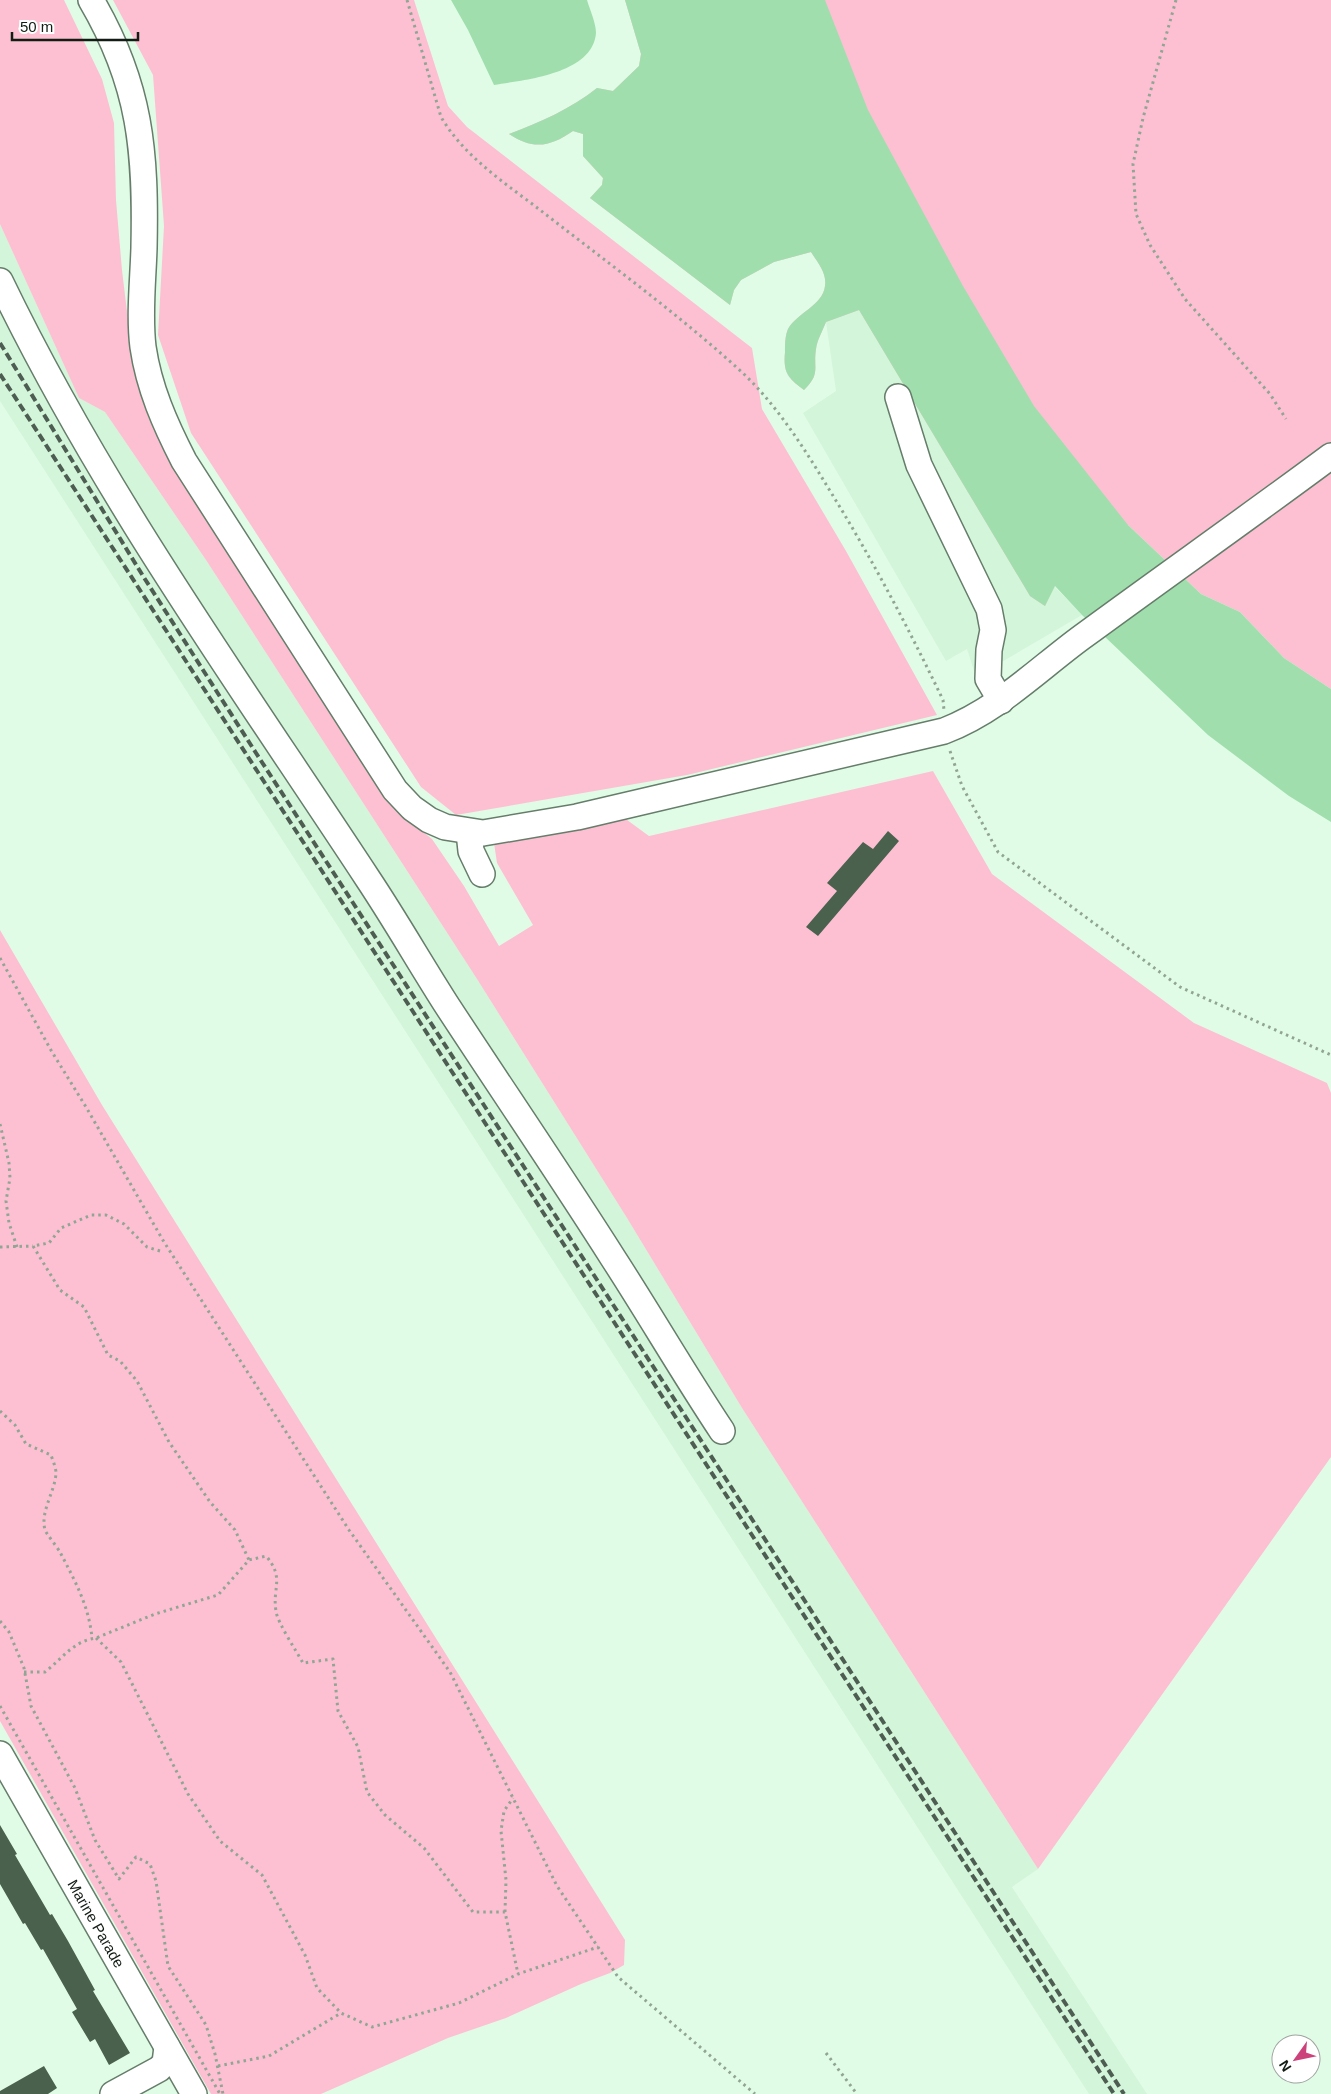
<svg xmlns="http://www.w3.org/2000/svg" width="1331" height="2094" font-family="Helvetica,sans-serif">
<rect width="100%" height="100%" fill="#e1fce6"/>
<path fill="#d3f5d9" d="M0,224L79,398L105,412L206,560L477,979L627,1218L742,1408L1038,1869L1012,1887L1147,2094H1089L0,401Z
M859,310L1030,596L1054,586L1082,615L976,677L967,649L946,661L803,413L836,391L826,322Z"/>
<path fill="#fdc0d2" d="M0,0H64L102,79L114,123L116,200L122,270L134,370L149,419L175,467L216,533L394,809L432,839L464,886L499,946L533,925L497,863L494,843L623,817L649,836L933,771L992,874L1194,1023L1327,1083L1331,1093V1457L1038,1869L742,1408L627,1218L477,979L206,560L105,412L79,398L0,224Z
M113,0H414L448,106L467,127L752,348L762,409L846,551L937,715L687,775L456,815L421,787L191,433L158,335L164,226L153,75Z
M625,0H1331V689L1284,658L1240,612L1201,594L1128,525L1054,586L1045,606L1030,596L859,310L826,322C823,330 817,340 816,349C813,369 821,373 804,390C788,378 783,373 785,352C785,345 785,336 788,329C797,313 823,305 825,286C827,273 818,263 811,252L774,262L741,280L734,290L730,305L590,198L602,185L603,178L583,156V134L573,131C550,147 533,150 509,134C540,122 571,109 597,88L613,91L639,66L641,54Z
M0,930L102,1105L625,1940L624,1965L610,1973L581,1984L506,2018L448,2038L321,2094H211L0,1721Z"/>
<path fill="#a0dfad" d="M451,0H587C590,10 596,23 596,33C593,74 524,80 494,85L468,30Z
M625,0H825L868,110L963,286L1034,406L1128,525L1201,594L1240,612L1284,658L1331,689V822L1289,796L1208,735L1082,615L1055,586L1045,606L1030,596L859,310L826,322C823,330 817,340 816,349C813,369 821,373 804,390C788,378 783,373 785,352C785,345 785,336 788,329C797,313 823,305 825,286C827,273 818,263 811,252L774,262L741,280L734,290L730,305L590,198L602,185L603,178L583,156V134L573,131C550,147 533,150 509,134C540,122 571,109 597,88L613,91L639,66L641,54Z"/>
<path fill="#4a614e" d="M888,831L899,841L818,936L806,927L837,891L827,883L863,842L873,849Z
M0,1825L17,1854L15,1855L50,1915L52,1914L68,1941L95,1990L93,1991L130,2053L109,2065L95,2039L90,2042L72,2012L77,2009L43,1949L41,1950L25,1923L23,1924L0,1884Z
M44,2066L57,2088L48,2094H0V2091Z"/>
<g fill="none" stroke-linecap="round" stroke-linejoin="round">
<g stroke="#657d6a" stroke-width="28">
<g id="minor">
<path d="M91,0C141,85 146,152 144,248C143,281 139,315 143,347C149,388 165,424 184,461L395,790L412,808L429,820L445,827L483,833L577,817L944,731C997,711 1037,670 1082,637C1165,576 1249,517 1331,456"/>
<path d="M0,281C102,493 240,684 368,879C396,921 421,965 448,1007C503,1091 559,1173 613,1258C650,1315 684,1374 722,1431"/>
<path d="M898,397L919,465L989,609L993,630L989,650L988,679L1001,701"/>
<path d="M469,832L471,851L482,874"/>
<path id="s1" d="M0,1754L194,2094"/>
<path d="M113,2094L159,2069L165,2063L167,2047"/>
</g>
</g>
<path stroke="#90a594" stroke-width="3" stroke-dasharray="2.5 4" stroke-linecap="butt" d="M407,0L441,117C465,158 508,185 544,213C608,263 674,311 734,365C772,398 801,443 827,486C870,555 908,627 943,700L944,710
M1176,0L1143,118L1133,164L1136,214L1150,245L1185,299L1270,394L1286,419
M950,751L962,786L998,852L1180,987L1331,1055
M0,958L52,1052L86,1107L164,1242L349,1530L450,1672L557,1886L618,1977L755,2094
M0,1124L9,1163L10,1178L6,1201L9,1223L17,1247
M0,1247L33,1246
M160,1251L147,1247L124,1224L106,1215H91L61,1228L49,1243L33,1246L60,1290L84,1307L108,1355L120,1361L137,1381L169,1442L210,1502L235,1530L249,1560
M0,1411L15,1425L26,1444L51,1455C53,1461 56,1468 56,1473C55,1492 40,1511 45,1530C46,1533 57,1547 60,1552C75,1581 89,1606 92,1638
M0,1621L9,1632L24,1668L31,1706L75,1788L95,1840L119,1879L136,1857L150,1864L156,1881L168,1966L206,2025L215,2054L223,2094
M96,1638L121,1662L188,1794L220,1841L262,1875L305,1955L317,1988L341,2013
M24,1672H45C62,1659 73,1641 96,1638L155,1614L218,1595L249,1560L266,1556C285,1578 272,1588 276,1611C277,1622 297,1652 303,1663L333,1659L338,1711L358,1747L367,1792L385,1815L424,1848L473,1912H505L518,1974
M0,1706L220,2094
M505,1912L506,1880L501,1831L504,1811L513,1798
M826,2053L857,2094
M218,2066L269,2056L341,2013L372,2027L459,2003L518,1974L598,1947"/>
<use href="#minor" stroke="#fff" stroke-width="25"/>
<path stroke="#4e5d51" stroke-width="4" stroke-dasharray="8 4" stroke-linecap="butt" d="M0,343L143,576L256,753L1124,2094
M0,374L1114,2094"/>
</g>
<g text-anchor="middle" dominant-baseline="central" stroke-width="5" stroke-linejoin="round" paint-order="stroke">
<g font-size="15" fill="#121c14" stroke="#fff">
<text stroke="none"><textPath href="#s1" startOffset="195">Marine Parade</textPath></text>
</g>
</g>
<g transform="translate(1296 2059) rotate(237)"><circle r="24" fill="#ffffff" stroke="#a0a4a1"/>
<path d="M0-4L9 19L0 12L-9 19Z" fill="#cc427b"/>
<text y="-8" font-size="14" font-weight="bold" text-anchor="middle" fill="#121c14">N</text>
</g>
<path d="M12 32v8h126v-8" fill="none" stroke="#121c14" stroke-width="2.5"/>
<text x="20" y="32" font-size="15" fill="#121c14" stroke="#ffffff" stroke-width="4" paint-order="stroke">50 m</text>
</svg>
